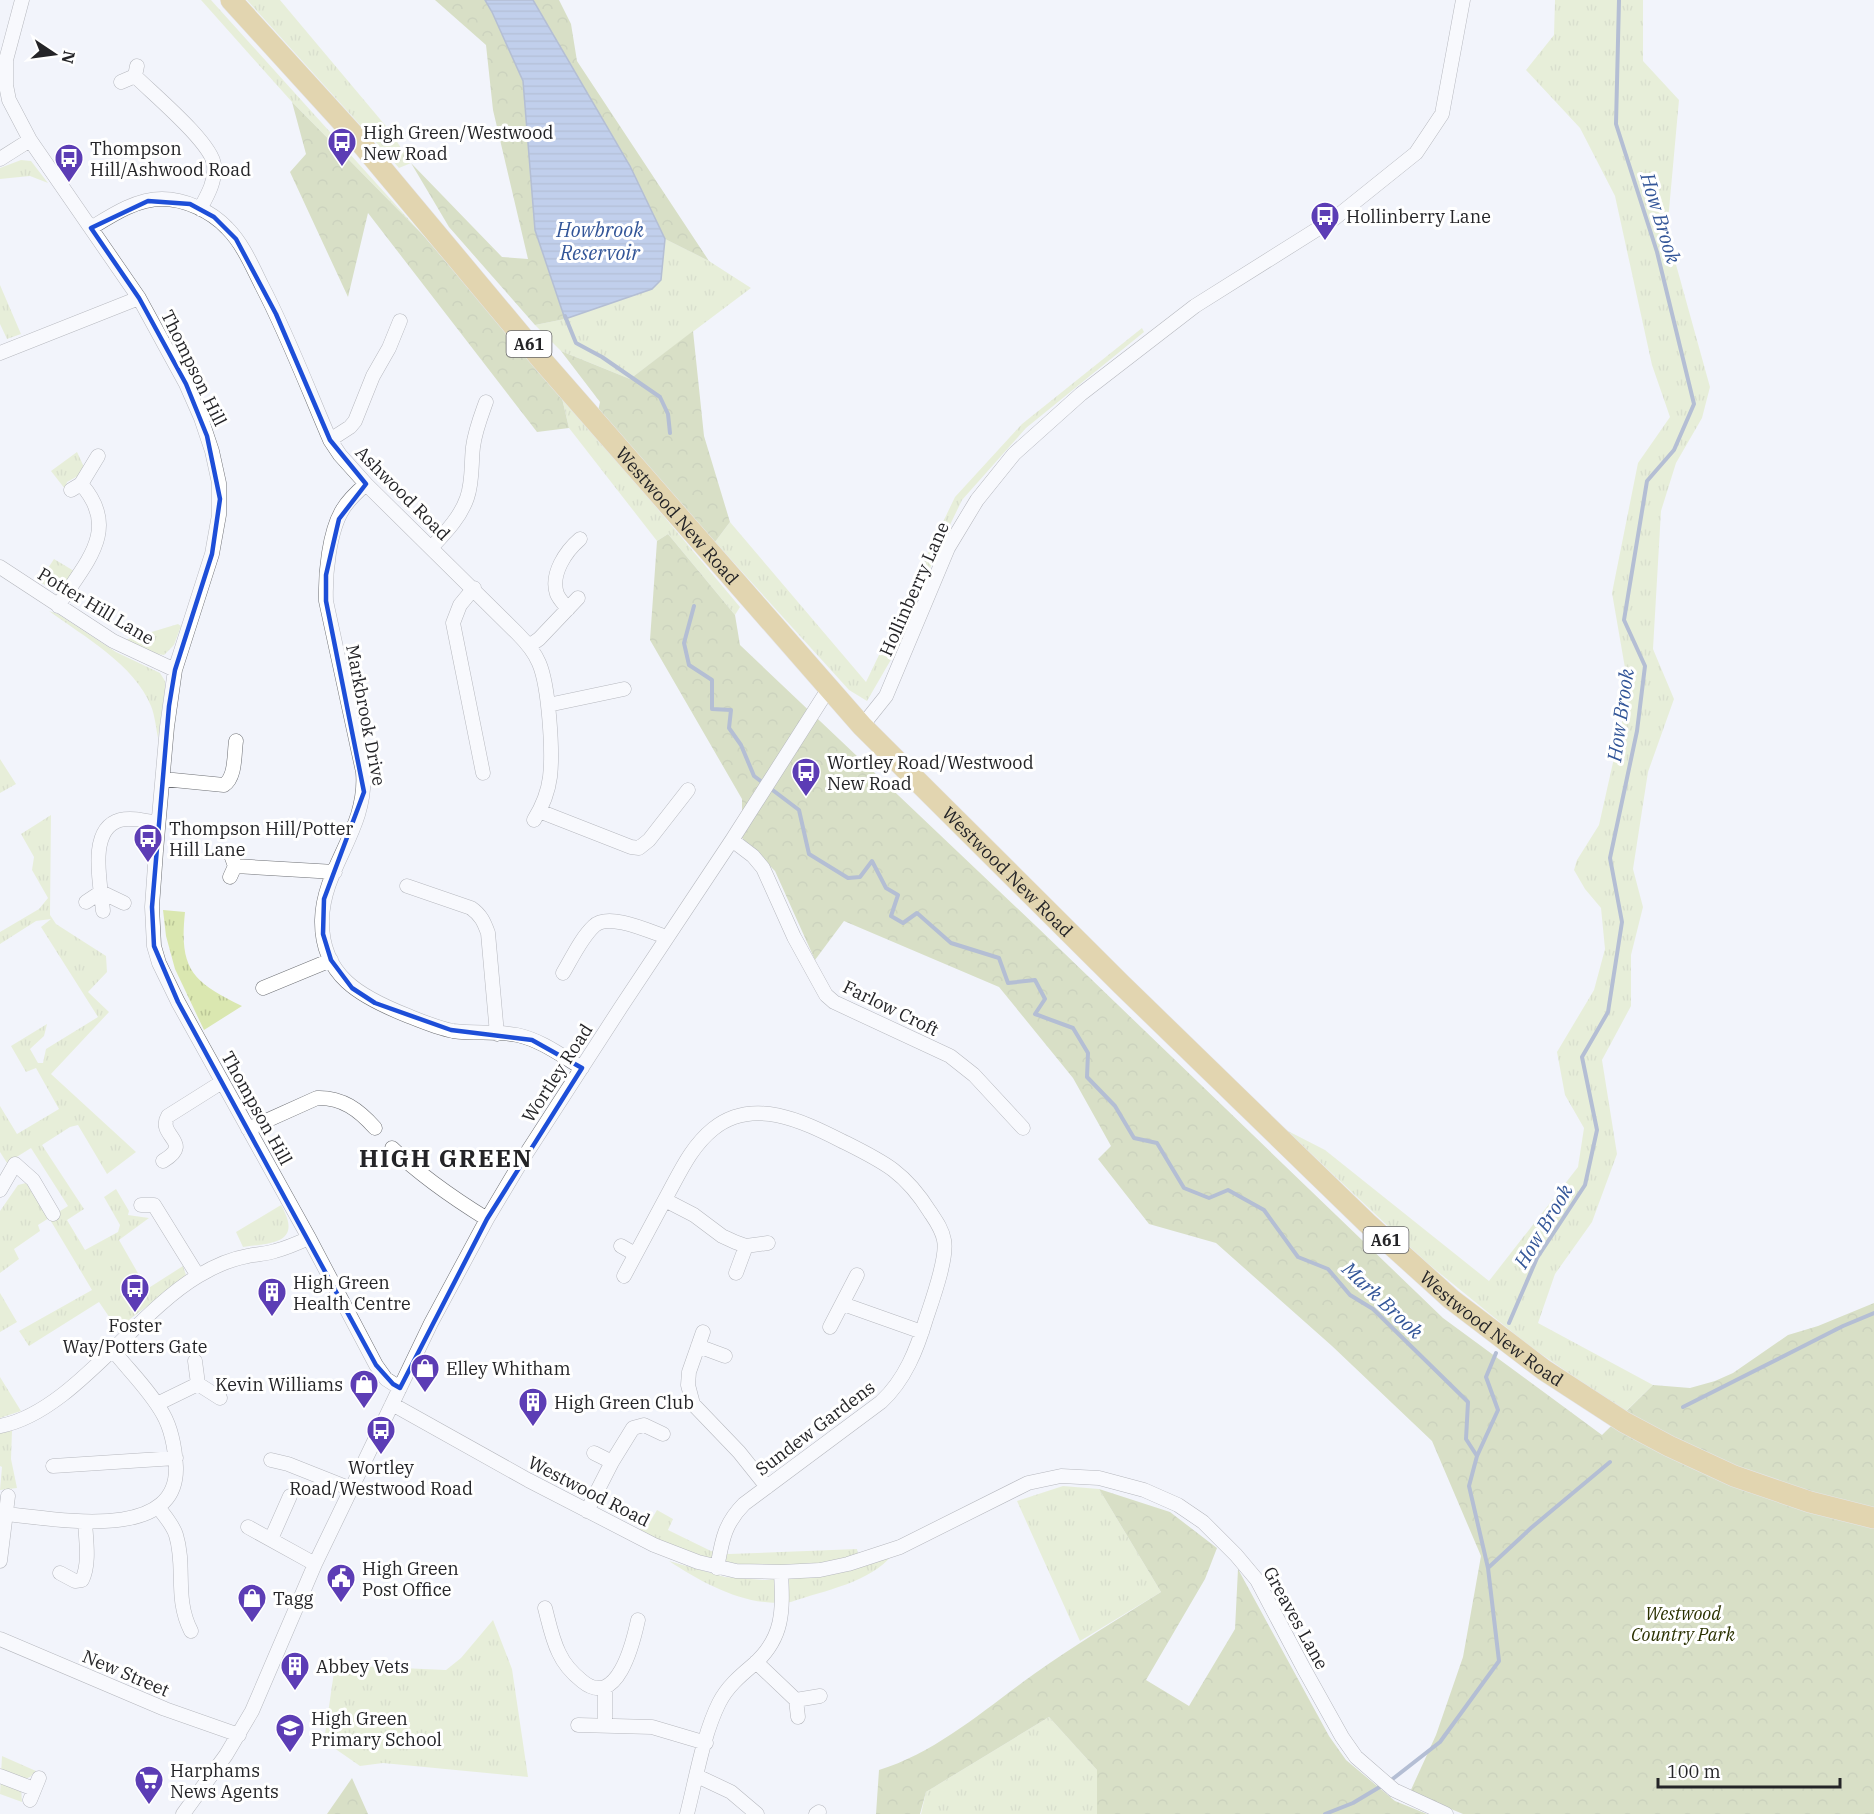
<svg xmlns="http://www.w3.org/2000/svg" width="1874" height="1814" font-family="'IBM Plex Serif',serif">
<defs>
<pattern id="grass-tufts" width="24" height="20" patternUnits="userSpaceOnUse" patternTransform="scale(1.5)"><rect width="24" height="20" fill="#dae7b0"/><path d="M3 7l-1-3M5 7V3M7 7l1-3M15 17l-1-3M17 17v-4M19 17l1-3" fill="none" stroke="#bbc697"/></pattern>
<pattern id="forest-crowns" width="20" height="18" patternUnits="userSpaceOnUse" patternTransform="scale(1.5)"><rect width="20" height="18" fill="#b8c686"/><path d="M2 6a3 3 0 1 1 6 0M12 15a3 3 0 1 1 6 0" fill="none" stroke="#9eaa74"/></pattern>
<pattern id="water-rules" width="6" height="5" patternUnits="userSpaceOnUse" patternTransform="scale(1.5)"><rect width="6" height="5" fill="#85a3da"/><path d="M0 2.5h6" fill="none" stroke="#6d85b1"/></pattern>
</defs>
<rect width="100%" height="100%" fill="#f2f4fb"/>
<path fill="url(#grass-tufts)" d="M201,0H211L422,234L292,102Z
M247,0H280L390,131L411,163L399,168Z
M1555,0H1643V61L1679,100L1667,232L1710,387L1702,418L1676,463L1661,511L1653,649L1674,699L1648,772L1633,869L1643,907L1631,955V1006L1602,1060L1617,1154L1592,1222L1555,1274L1538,1323L1653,1385L1625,1412L1528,1345L1426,1262L1286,1130L1325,1150L1489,1281L1578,1167L1584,1128L1565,1095L1557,1052L1594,990L1605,949L1601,908L1585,889L1574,870L1577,860L1599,825L1629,691L1612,593L1638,463L1670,417L1652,365L1615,196L1580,128L1526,70L1554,35Z
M21,160L31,161L48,183L30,176L0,179V168Z
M665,239L709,261L751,288L630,379L561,351L535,325L565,319L661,280Z
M0,285L21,334L7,339L0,324Z
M1142,328L1144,332L1026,428L962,500L935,556L900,644L867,701L849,690L715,542L730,522L866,682L955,497L1022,424Z
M561,394L740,607L735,615L668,534L657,541L569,428Z
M77,452L84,467L80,475L67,482L65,489L51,471Z
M54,559L74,571L66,585L54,589L39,582Z
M49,611L58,614L116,652L160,673L165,681V691L158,738C156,728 155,716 151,706C135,665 83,636 49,611Z
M178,624L181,626L174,645L164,655L157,654L125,640Z
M0,759L16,784L0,793Z
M51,815L50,915L56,924L106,956L107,972L88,992L109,1012L51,1074L136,1152L107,1174L78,1125L70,1127L42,1145L84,1209L67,1220L85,1250L118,1232L120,1225L104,1197L116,1189L129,1211L128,1215L149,1218L119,1240L147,1289L183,1266L186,1275L185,1278L130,1319L120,1333L99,1302L29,1346L19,1331L92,1290L49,1218L38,1225L40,1231L14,1249L19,1259L0,1273V1211L18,1185L26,1183L49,1218L68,1206L31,1148L7,1163L0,1152V1106L17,1134L59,1109L36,1068L26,1072L11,1046L47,1024L44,1036L30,1049L38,1063H43L46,1049L98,1017L41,927L51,919L36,921L0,944V932L39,909L48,898L32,870L34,857L21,834Z
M163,910L185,912C179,969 192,982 242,1006L204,1030L175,969L166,936Z
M281,1205C303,1243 273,1243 243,1247L236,1232Z
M0,1293L17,1322L0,1332Z
M0,1377L21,1411L0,1418Z
M0,1431H12L11,1459L17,1488L0,1490L2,1467L0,1466Z
M1063,1486L1099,1489L1161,1592L1080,1641L1017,1501Z
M657,1510L673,1519L668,1530L711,1551L729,1554L857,1549L858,1554C807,1570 753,1570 702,1557C680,1551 659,1540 637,1532L641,1528L646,1529Z
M893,1554C870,1583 825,1590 791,1602C748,1608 704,1584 669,1561L725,1577L765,1580L835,1574L868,1565Z
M493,1620L512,1669L528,1777L383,1763L360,1766L324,1741L335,1665L446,1670L461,1658Z
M1049,1717L1097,1770V1814H921L926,1792Z
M2,1756L36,1771L30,1777L25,1779L21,1789L22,1802L0,1794Z"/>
<path fill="url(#forest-crowns)" d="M435,0H485L492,11L523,81L535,230L565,319L535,325L449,227L411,163L502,257L528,259L493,110L486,45Z
M533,0H559L571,24L577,61L709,261L665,239L630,166Z
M292,102L422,234L561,394L569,428L537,432L368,213L348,297L290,172L306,154Z
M693,331L704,436L730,522L715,542L598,411L600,402L561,351L630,379Z
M668,534L735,615L740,645L1036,926L1443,1318L1602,1435L1653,1385L1690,1388L1715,1381L1733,1373L1788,1335L1818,1326L1874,1303V1814H1463L1410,1792L1436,1735L1463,1657L1481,1556L1432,1441L1332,1346L1216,1243L1149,1224L1098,1159L1111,1146L1073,1078L999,987L844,921L815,960L775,871L742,838V799L650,640L657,541Z
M1099,1489L1170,1512L1217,1548L1205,1579L1146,1680L1189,1706L1235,1629L1238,1569L1329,1736L1346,1760L1395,1801L1427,1814H1097V1770L1049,1717L926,1792L920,1814H876L879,1770C937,1752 985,1709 1034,1674C1075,1645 1118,1619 1161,1592Z
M352,1778L368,1814H327Z"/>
<path fill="url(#water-rules)" stroke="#687da4" stroke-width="1.5" d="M485,0H533L630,166L665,239L661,280L652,289L565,319L535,230L523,81L492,12Z"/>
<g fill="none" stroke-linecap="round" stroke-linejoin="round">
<path stroke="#687da4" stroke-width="4" d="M565,316L576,343L602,357L660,397L668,414L670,433
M694,606L684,643L689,665L712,680V709L731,710L729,728L741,745L754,776L799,810L809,854L848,878L860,877L872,861L886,888L898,895L891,916L903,923L917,913L951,943L999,958L1008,983L1035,980L1045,999L1035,1014L1073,1028L1088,1053L1087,1077L1115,1106L1134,1138L1157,1143L1184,1188L1209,1198L1228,1190L1264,1210L1298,1257L1328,1269L1350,1295L1373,1309L1468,1402L1466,1439L1477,1456
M1509,1323L1537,1258L1585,1185L1597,1130L1582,1057L1608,1012L1622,922L1610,858L1637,731L1645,666L1624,620L1647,481L1674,450L1694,404L1657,252L1616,124L1619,0
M1683,1407L1843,1326L1874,1313
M1488,1568L1531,1528L1610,1462
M1390,1781L1440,1742L1499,1661L1488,1568L1469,1486L1477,1456L1498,1410L1486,1377L1496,1353
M1325,1814L1353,1803L1383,1785"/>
<g stroke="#6e7075" stroke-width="15">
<path id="minor" d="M22,0L6,60V85L9,100L30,140L139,298L186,384L201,418L212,451L219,483V515L212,554L175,670L167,727L156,851L152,907L154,946L159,963L178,1002L309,1238L376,1365L386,1379L400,1388
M135,76C153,94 212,143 214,165C216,181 207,196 200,209
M121,82L135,76L137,66
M0,159L30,140
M91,228C112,215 136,199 162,199C185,199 211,211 227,228C243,244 252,266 262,286C288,336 308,389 330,440L340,455L366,484L517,633C526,642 534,651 539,663C549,686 553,752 550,777C548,793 542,807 534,820
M0,353L139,298
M330,440L350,427L355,421L373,376L389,348L400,321
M366,484C358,491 349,499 343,509C329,531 325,575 326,601L363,772C368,829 323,867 322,920C321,976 361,997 406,1015C421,1021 437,1028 453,1031C475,1034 496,1031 517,1035C541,1040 562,1056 582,1068
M71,490L81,484L98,456
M431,548C445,533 460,518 467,498C473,481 471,464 473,447C475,431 481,416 486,402
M0,567L113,641L175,670
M474,588L460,605L453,623L483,773
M58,606C84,564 122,530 81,484
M568,609C564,604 559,599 557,594C550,574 566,551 580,539
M529,646L539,639L578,598
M548,705L624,689
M862,726L886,696L948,548L977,500L1014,454L1081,394L1195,306L1335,218L1416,153L1442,114L1463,0
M163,779L224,785C236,777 234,754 236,741
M539,811L631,847L639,848L649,840L688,790
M732,840L753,856L763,868L794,937L826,995L834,1002L950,1056L974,1075L1023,1128
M235,866L335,872
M230,877L235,866L231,855
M407,886L471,908C481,915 484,922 488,933L497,1034
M86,902L101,892L124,903
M103,911C101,886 87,829 120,820C132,817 146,821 158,823
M563,973C572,958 581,938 594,926C608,912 649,931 666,937
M263,988L331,960
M248,1129L317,1098C342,1097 359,1110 375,1128
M392,1148C421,1176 453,1198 487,1219
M163,1161C195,1142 156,1136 168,1116L222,1082
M0,1190L15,1164L33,1180L53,1214
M665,1200L694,1215L722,1236L735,1242L746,1246L768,1243
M141,1205H154L198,1276
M621,1246L635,1254
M736,1273L746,1246
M624,1276C639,1248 654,1220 669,1192C681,1170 692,1146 713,1129C754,1096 804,1122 844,1142C884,1162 905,1172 930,1212C936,1221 942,1229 944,1240C948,1257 932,1301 926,1319C917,1349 905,1380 881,1402L744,1504C724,1524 722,1541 717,1568
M843,1304L922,1332
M830,1327L857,1275
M703,1332L689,1372L688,1385L693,1404L739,1452L767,1487
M698,1346L725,1356
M198,1384L220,1398
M157,1404L198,1384L195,1361
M392,1404L528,1480L654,1545L698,1562L736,1571L781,1572L820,1570L848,1564L900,1547L1028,1483L1061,1476L1099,1478L1144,1490L1178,1505L1203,1522L1236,1555L1257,1580L1304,1669L1342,1737L1356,1757L1394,1790L1446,1814
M0,1426C71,1413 134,1314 198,1276C213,1267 230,1259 248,1256C257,1254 266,1254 275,1251C287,1248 298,1243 309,1238
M594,1453L612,1462
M271,1460L288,1464L351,1489
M53,1466L176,1458
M158,1507C164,1515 173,1525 176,1535C186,1567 174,1598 191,1631
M587,1511L612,1462L633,1428L644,1425L663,1434
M5,1514C52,1518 178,1544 176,1467C175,1448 172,1430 163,1414C149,1389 129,1371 112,1349
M248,1527L315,1564
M271,1539L290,1496
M0,1561L8,1496
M60,1573L75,1581L82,1580C90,1564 86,1540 85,1522
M545,1608C549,1623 552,1639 559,1653C564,1664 572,1673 582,1681C617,1710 633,1643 638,1620
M0,1639L165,1709L239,1735
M756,1662L796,1700L798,1717
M605,1688V1725
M796,1700L820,1696
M578,1725L652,1727L706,1743
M0,1776L34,1789
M697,1776L731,1792L757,1814
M30,1800L39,1778
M183,1814L226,1755L252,1711L315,1564L370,1450L431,1323L487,1219L524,1157L621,1007L732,840L829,688
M687,1814C696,1779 703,1735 719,1703C727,1687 740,1676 753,1665C784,1638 783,1611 781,1572
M816,1814L819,1812"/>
</g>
<g stroke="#d3d3d4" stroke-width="22">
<g id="highway">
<path id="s1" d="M231,0L354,135L541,359L862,726L1122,985L1367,1223L1451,1299L1544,1370L1624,1422L1669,1446L1734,1476L1810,1502L1874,1518"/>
</g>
</g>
<use href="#minor" stroke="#fff" stroke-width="14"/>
<use href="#highway" stroke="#cfaf55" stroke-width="21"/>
</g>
<path d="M0 0H1874V1814H0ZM148,201L190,204L214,217L236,239L276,314L330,440L366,484L339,519L326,575V601L364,792L324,899L323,934L331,960L352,988L375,1003L451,1030L532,1040L582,1068L487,1219L400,1388L393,1384L376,1365L178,1002L154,946L152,907L169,706L175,670L212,554L220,499L207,436L186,384L139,298L91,228Z" fill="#f2f4fb" fill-opacity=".55" fill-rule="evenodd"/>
<path fill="none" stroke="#1d4ed8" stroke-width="4.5" stroke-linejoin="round" d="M148,201L190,204L214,217L236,239L276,314L330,440L366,484L339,519L326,575V601L364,792L324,899L323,934L331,960L352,988L375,1003L451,1030L532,1040L582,1068L487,1219L400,1388L393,1384L376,1365L178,1002L154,946L152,907L169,706L175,670L212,554L220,499L207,436L186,384L139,298L91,228Z"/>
<defs>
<g id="bus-pin" transform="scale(1.5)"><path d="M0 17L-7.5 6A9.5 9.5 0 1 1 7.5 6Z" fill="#5c3db5" stroke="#fff"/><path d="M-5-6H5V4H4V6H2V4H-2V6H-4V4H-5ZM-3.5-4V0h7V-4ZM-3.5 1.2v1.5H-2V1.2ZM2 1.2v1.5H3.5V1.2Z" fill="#fff"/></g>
<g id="building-pin" transform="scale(1.5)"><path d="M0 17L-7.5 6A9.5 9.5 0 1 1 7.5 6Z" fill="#5c3db5" stroke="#fff"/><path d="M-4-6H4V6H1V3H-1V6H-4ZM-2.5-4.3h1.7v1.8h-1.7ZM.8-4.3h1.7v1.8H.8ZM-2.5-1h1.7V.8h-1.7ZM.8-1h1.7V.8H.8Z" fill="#fff"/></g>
<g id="shop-pin" transform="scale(1.5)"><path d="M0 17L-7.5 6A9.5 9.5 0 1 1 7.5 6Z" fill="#5c3db5" stroke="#fff"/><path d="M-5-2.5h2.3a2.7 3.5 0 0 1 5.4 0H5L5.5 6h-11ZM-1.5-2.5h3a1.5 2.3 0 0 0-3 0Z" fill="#fff"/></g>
<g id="civic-pin" transform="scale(1.5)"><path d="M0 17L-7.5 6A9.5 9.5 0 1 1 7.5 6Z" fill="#5c3db5" stroke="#fff"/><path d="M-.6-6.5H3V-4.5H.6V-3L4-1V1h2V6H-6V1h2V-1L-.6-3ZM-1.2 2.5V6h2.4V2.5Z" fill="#fff"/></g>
<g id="school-pin" transform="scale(1.5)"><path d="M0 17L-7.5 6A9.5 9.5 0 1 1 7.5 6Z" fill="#5c3db5" stroke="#fff"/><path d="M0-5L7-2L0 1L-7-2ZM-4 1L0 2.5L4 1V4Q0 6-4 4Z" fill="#fff"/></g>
<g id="supermarket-pin" transform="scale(1.5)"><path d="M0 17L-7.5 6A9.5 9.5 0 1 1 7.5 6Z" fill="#5c3db5" stroke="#fff"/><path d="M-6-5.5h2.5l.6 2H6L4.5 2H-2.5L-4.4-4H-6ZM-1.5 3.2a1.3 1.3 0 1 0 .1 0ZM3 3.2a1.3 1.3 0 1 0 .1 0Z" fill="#fff"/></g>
</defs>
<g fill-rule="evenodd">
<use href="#bus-pin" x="342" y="142"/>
<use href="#bus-pin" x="69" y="158"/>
<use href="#bus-pin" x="1325" y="216"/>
<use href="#bus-pin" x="806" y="772"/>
<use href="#bus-pin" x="148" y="838"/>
<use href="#bus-pin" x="135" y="1288"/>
<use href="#building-pin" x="272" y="1292"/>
<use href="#shop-pin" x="425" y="1368"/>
<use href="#shop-pin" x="364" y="1384"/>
<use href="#building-pin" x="533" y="1402"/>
<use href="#bus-pin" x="381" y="1430"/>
<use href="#civic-pin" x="341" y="1578"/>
<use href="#shop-pin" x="252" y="1598"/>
<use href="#building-pin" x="295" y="1666"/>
<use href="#school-pin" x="290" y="1728"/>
<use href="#supermarket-pin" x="149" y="1780"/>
</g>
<g text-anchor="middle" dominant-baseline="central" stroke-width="6" stroke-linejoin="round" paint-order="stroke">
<g fill="#fff" stroke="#666668" stroke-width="1.5">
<rect x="506.5" y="331" width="45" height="26" rx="4.5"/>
<rect x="1363.5" y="1227" width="45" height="26" rx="4.5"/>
</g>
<g font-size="16" font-weight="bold" fill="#242427">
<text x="529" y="344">A61</text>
<text x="1386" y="1240">A61</text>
</g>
<g font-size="18" fill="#242427" stroke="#fff" text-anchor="start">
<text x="363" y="132">High Green/Westwood<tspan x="363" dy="21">New Road</tspan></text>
<text x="90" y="148">Thompson<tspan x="90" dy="21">Hill/Ashwood Road</tspan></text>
<text x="1346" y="216">Hollinberry Lane</text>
<text x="827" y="762">Wortley Road/Westwood<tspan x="827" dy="21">New Road</tspan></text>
<text x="169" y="828">Thompson Hill/Potter<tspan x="169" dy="21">Hill Lane</tspan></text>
<text x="293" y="1282">High Green<tspan x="293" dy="21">Health Centre</tspan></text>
<text x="135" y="1325" text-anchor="middle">Foster<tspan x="135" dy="21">Way/Potters Gate</tspan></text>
<text x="446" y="1368">Elley Whitham</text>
<text x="343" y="1384" text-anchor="end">Kevin Williams</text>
<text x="554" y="1402">High Green Club</text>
<text x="381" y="1467" text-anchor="middle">Wortley<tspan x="381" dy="21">Road/Westwood Road</tspan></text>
<text x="362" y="1568">High Green<tspan x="362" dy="21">Post Office</tspan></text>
<text x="273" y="1598">Tagg</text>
<text x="316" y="1666">Abbey Vets</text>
<text x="311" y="1718">High Green<tspan x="311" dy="21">Primary School</tspan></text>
<text x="170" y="1770">Harphams<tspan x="170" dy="21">News Agents</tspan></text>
</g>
<g font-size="18" fill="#242427" stroke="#fff">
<text transform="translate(194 368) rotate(64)">Thompson Hill</text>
<text transform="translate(403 493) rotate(45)">Ashwood Road</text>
<text stroke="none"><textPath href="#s1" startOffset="682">Westwood New Road</textPath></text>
<text transform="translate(914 589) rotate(-66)">Hollinberry Lane</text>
<text transform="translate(96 606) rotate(31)">Potter Hill Lane</text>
<text transform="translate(366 715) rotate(79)">Markbrook Drive</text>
<text stroke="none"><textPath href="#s1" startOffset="1168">Westwood New Road</textPath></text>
<text transform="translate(891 1008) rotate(26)">Farlow Croft</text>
<text transform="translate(557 1073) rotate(-57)">Wortley Road</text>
<text transform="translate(257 1108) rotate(61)">Thompson Hill</text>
<text stroke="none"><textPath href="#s1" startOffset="1834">Westwood New Road</textPath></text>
<text transform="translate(815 1428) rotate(-37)">Sundew Gardens</text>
<text transform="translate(589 1491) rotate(27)">Westwood Road</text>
<text transform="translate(1296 1618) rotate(61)">Greaves Lane</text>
<text transform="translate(126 1673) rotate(23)">New Street</text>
</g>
<g font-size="18" font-style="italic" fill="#2a3100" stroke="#fff">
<text x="1683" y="1613">Westwood<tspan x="1683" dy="21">Country Park</tspan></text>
</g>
<g font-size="20" font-style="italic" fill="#325598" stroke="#fff">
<text transform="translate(1661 218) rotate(73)">How Brook</text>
<text x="600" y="229">Howbrook<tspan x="600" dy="23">Reservoir</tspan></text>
<text transform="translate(1620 715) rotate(-82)">How Brook</text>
<text transform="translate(1543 1226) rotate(-59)">How Brook</text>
<text transform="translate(1383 1300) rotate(43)">Mark Brook</text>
</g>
<g font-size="24" font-weight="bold" letter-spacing="1.5" fill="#242427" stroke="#fff">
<text x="446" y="1158">HIGH GREEN</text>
</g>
</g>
<g transform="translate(54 54) rotate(103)" stroke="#ffffff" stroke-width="4.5" paint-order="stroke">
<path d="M0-4.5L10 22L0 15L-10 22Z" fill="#242427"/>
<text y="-9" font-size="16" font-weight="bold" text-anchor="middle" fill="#242427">N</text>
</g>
<path d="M1658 1778v9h182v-9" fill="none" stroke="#242427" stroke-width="3"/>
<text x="1667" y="1778" font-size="18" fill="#242427" stroke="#ffffff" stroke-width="4.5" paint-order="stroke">100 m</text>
</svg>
